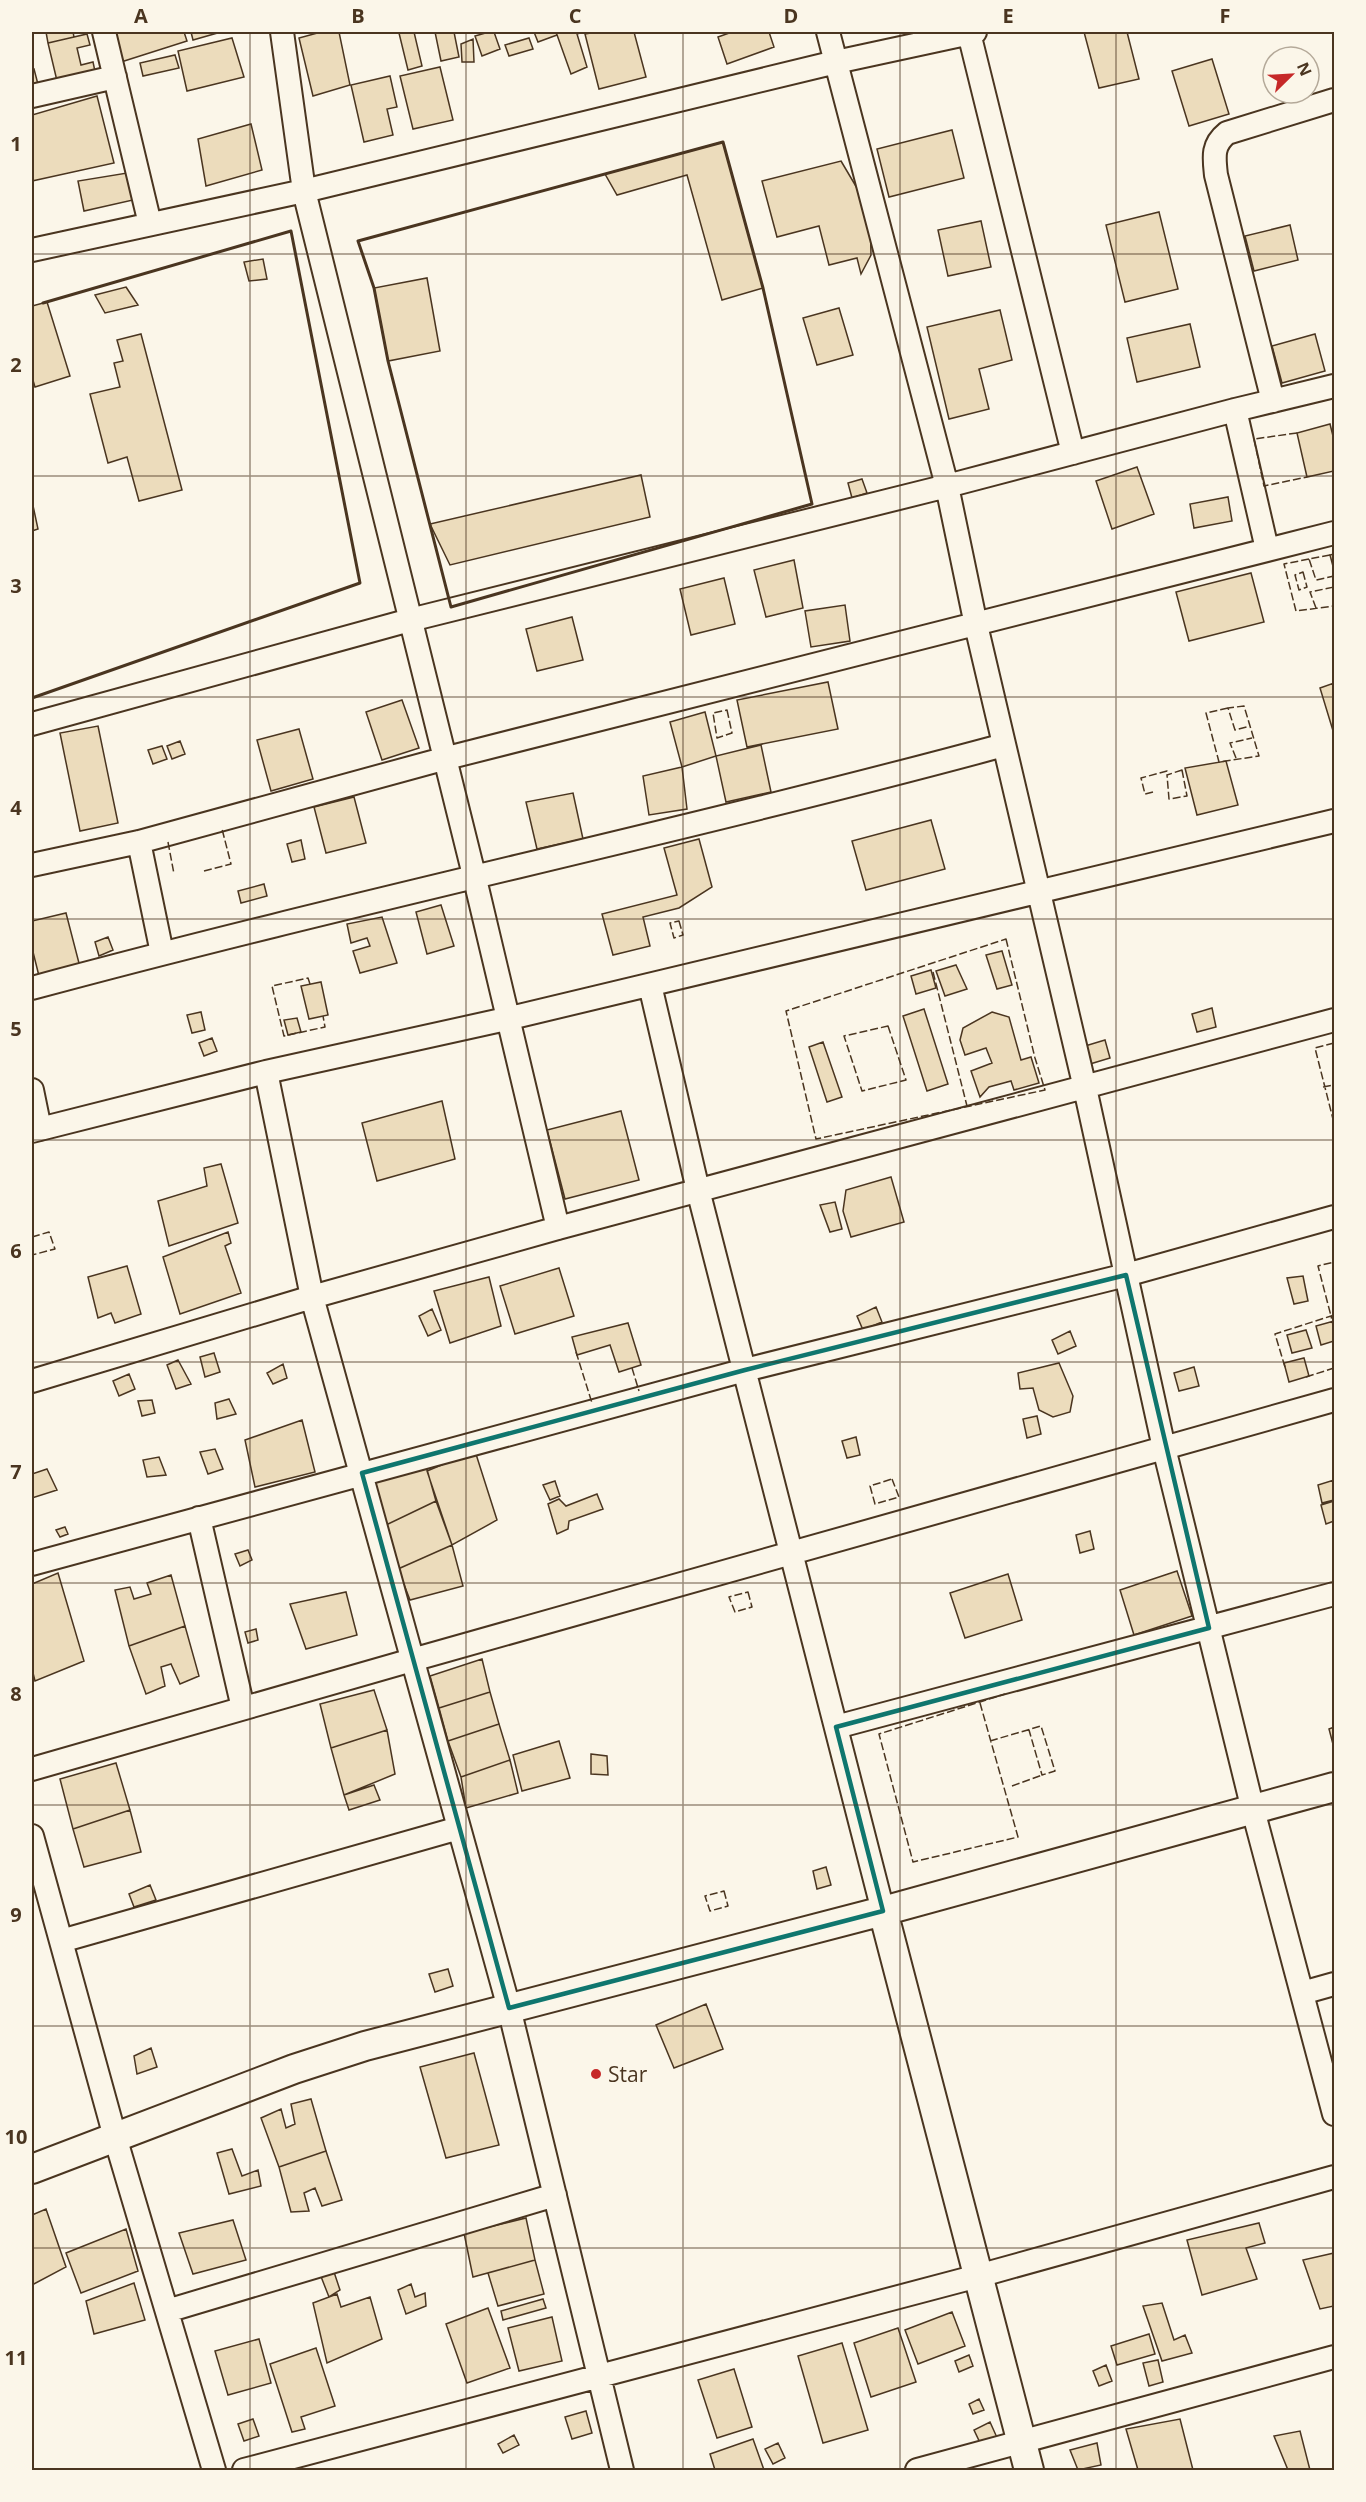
<svg xmlns="http://www.w3.org/2000/svg" width="1366" height="2502" font-family="'Open Sans',sans-serif">
<rect width="100%" height="100%" fill="#fbf6e9"/>
<path fill="#ecdcbc" stroke="#4a3520" stroke-width="1.5" d="M46,32H73L74,37L48,43Z
M111,32H184L187,41L121,62Z
M191,32H221L193,40Z
M321,32H339L350,85L313,96L299,38Z
M404,32H414L422,66L408,70L399,33Z
M435,32H454L459,57L441,61Z
M489,32H494L500,49L482,56L475,36Z
M534,32H556L557,35L538,42Z
M556,32H583L577,34L587,67L571,74Z
M596,32H634L646,77L599,89L585,34Z
M732,32H769L774,47L727,64L718,37Z
M1084,32H1127L1139,79L1099,88Z
M87,34L90,45L77,48L81,65L93,62L96,76L58,85L48,43Z
M232,38L244,77L187,91L178,51Z
M529,38L533,49L509,56L505,45Z
M473,39L474,62H462L461,44Z
M175,55L179,68L143,76L140,63Z
M1212,59L1229,114L1189,126L1172,71Z
M440,67L453,120L413,129L400,76Z
M34,69L40,92L32,94V70Z
M390,76L397,107L387,109L393,135L364,142L351,85Z
M97,96L114,163L32,181V115Z
M251,124L262,170L206,186L198,139Z
M952,130L964,178L889,197L877,149Z
M723,142L763,288L722,300L687,175L617,195L605,174Z
M841,161L870,210L871,255L861,274L857,258L829,265L819,226L777,237L762,181Z
M127,173L133,200L84,211L78,181Z
M1159,212L1178,289L1125,302L1106,225Z
M981,221L991,267L948,276L938,230Z
M1290,225L1298,260L1254,271L1245,236Z
M263,259L267,279L249,281L244,262Z
M427,278L440,351L388,361L374,288Z
M126,287L138,305L105,313L95,295Z
M47,302L70,376L35,387L32,377V306Z
M839,308L853,355L817,365L803,318Z
M1000,310L1012,360L979,369L989,409L949,419L927,327Z
M1190,324L1200,367L1137,382L1127,338Z
M141,334L182,490L139,501L127,457L108,463L90,394L120,387L114,363L123,361L117,340Z
M1315,334L1325,371L1282,383L1272,346Z
M1330,424L1334,440V471L1307,477L1297,433Z
M1137,467L1154,514L1112,529L1096,481Z
M641,475L650,517L450,565L430,524Z
M862,479L867,493L852,498L848,483Z
M1228,497L1232,521L1194,528L1190,504Z
M32,501L38,529L32,531Z
M1334,554V570L1330,555Z
M794,560L803,608L766,617L754,570Z
M1251,573L1264,622L1189,641L1176,592Z
M724,578L735,624L691,635L680,589Z
M845,605L850,641L811,647L805,611Z
M572,617L583,660L537,671L526,629Z
M828,682L838,729L747,747L737,700Z
M1334,683V734L1320,688Z
M402,700L419,748L382,760L366,712Z
M705,712L716,756L682,767L670,722Z
M98,726L118,823L80,831L60,733Z
M299,729L313,779L271,791L257,740Z
M180,741L185,754L172,759L167,746Z
M761,745L771,792L726,802L716,756Z
M162,746L167,759L153,764L148,750Z
M1226,761L1238,805L1197,815L1185,768Z
M682,767L687,809L649,815L643,776Z
M573,793L583,839L537,849L526,802Z
M354,797L366,843L326,853L314,807Z
M931,820L945,869L866,890L852,841Z
M699,839L712,887L679,908L643,917L650,946L613,955L602,914L677,895L664,848Z
M301,840L305,859L292,862L287,844Z
M264,884L267,896L241,903L238,891Z
M441,905L454,946L427,954L416,912Z
M66,913L80,967L39,976L32,948V921Z
M382,917L397,963L360,973L353,951L370,946L367,938L351,943L347,924Z
M108,937L113,950L99,956L95,942Z
M1002,951L1012,985L997,989L986,955Z
M956,965L967,989L945,996L936,971Z
M931,970L936,988L916,994L911,976Z
M321,982L328,1015L309,1019L301,986Z
M1212,1008L1216,1027L1197,1032L1192,1014Z
M924,1009L948,1084L927,1091L903,1016Z
M201,1012L205,1030L192,1033L187,1015Z
M992,1012L1009,1017L1021,1060L1031,1057L1039,1083L1014,1090L1011,1081L989,1087L980,1097L971,1071L992,1063L986,1048L965,1055L960,1040L963,1028Z
M297,1018L301,1032L288,1035L284,1020Z
M212,1038L217,1051L204,1056L199,1043Z
M1105,1040L1110,1058L1090,1064L1085,1046Z
M823,1042L842,1097L827,1102L809,1047Z
M442,1101L455,1159L377,1181L362,1123Z
M621,1111L639,1180L565,1199L547,1130Z
M221,1164L238,1223L169,1246L158,1201L207,1186L204,1168Z
M891,1177L904,1222L851,1237L843,1211L846,1190Z
M835,1202L842,1229L830,1232L820,1205Z
M228,1232L231,1243L225,1246L241,1293L180,1314L163,1257Z
M127,1266L141,1314L115,1323L111,1313L98,1318L88,1277Z
M559,1268L574,1316L515,1334L500,1286Z
M1303,1276L1308,1301L1294,1304L1287,1278Z
M489,1277L501,1326L450,1343L434,1291Z
M876,1307L882,1322L863,1330L857,1316Z
M432,1309L441,1330L428,1336L419,1316Z
M1334,1321V1341L1321,1345L1316,1326Z
M628,1323L641,1365L619,1372L610,1345L577,1355L572,1337Z
M1306,1330L1312,1348L1292,1353L1287,1335Z
M1070,1331L1076,1346L1058,1354L1052,1340Z
M214,1353L220,1372L205,1377L200,1357Z
M1304,1358L1309,1376L1289,1382L1284,1363Z
M178,1360L191,1384L176,1389L167,1365Z
M1059,1363L1073,1396L1070,1412L1053,1417L1039,1410L1033,1388L1020,1389L1018,1373Z
M283,1364L287,1378L273,1384L267,1373Z
M1194,1367L1199,1386L1179,1391L1174,1373Z
M129,1374L135,1389L119,1396L113,1381Z
M229,1399L236,1414L217,1419L215,1403Z
M152,1400L155,1413L142,1416L138,1401Z
M1037,1416L1041,1434L1027,1438L1023,1419Z
M302,1420L315,1472L255,1487L245,1440Z
M856,1437L860,1455L847,1458L842,1441Z
M215,1449L223,1469L208,1474L200,1452Z
M475,1451L497,1520L452,1545L427,1471Z
M159,1457L166,1475L147,1477L143,1460Z
M424,1459L436,1501L384,1526L372,1483Z
M47,1469L57,1490L32,1498V1474Z
M1334,1480V1500L1322,1503L1318,1485Z
M555,1481L560,1496L550,1500L543,1485Z
M597,1494L603,1509L569,1521L568,1529L557,1534L548,1504L559,1499L566,1506Z
M436,1501L452,1545L398,1569L384,1526Z
M1334,1501V1521L1326,1524L1321,1505Z
M65,1527L68,1534L60,1537L56,1530Z
M1090,1531L1094,1549L1080,1553L1076,1535Z
M452,1545L463,1586L410,1600L398,1569Z
M248,1550L252,1560L240,1566L235,1554Z
M1177,1571L1192,1616L1134,1635L1120,1590Z
M58,1573L84,1661L35,1681L32,1669V1584Z
M1008,1574L1022,1620L965,1638L950,1593Z
M171,1575L185,1626L129,1646L115,1590L130,1587L134,1599L151,1594L147,1583Z
M346,1592L357,1635L306,1649L290,1604Z
M185,1626L199,1676L180,1684L171,1664L161,1667L165,1686L146,1694L129,1646Z
M256,1629L258,1640L248,1643L245,1632Z
M482,1659L490,1692L439,1708L430,1676Z
M374,1690L387,1730L331,1748L320,1704Z
M490,1692L499,1724L448,1741L439,1708Z
M499,1724L510,1760L461,1777L448,1741Z
M1334,1727V1748L1329,1729Z
M387,1730L395,1774L344,1795L331,1748Z
M559,1741L570,1778L522,1791L513,1755Z
M591,1754L607,1756L608,1775L591,1774Z
M510,1760L518,1793L466,1808L461,1777Z
M116,1763L130,1810L73,1829L60,1779Z
M374,1785L380,1800L349,1810L344,1795Z
M130,1810L141,1852L84,1867L73,1829Z
M826,1867L831,1885L817,1889L813,1871Z
M150,1885L156,1900L134,1907L129,1894Z
M448,1969L453,1986L435,1992L429,1974Z
M706,2004L723,2049L674,2068L656,2025Z
M151,2048L157,2067L137,2074L134,2056Z
M474,2053L499,2145L446,2158L420,2067Z
M311,2099L326,2151L279,2167L261,2118L281,2109L286,2128L295,2124L291,2104Z
M232,2149L242,2176L258,2170L261,2186L229,2194L217,2153Z
M326,2151L342,2200L322,2206L315,2188L304,2193L309,2211L291,2212L279,2167Z
M46,2209L66,2267L32,2285V2215Z
M526,2218L535,2260L473,2277L464,2233Z
M233,2220L246,2260L193,2274L179,2233Z
M1259,2223L1265,2243L1246,2248L1257,2279L1202,2295L1187,2240Z
M126,2229L138,2271L81,2293L66,2253Z
M1334,2253V2306L1320,2309L1303,2260Z
M535,2260L544,2294L498,2306L488,2273Z
M333,2269L340,2290L329,2297L320,2274Z
M134,2283L145,2320L94,2334L86,2301Z
M411,2284L415,2297L425,2293L426,2306L406,2314L398,2290Z
M337,2294L341,2307L370,2297L382,2339L327,2363L313,2303Z
M543,2299L546,2308L503,2320L501,2311Z
M1162,2303L1174,2340L1185,2335L1192,2353L1162,2361L1143,2306Z
M488,2308L510,2368L467,2383L446,2324Z
M952,2312L965,2346L918,2364L905,2330Z
M552,2317L562,2361L519,2371L508,2328Z
M898,2328L916,2382L871,2397L854,2343Z
M1149,2334L1155,2354L1117,2365L1111,2346Z
M259,2339L271,2383L228,2395L215,2351Z
M842,2343L868,2430L823,2443L798,2356Z
M316,2348L335,2406L301,2417L305,2429L292,2432L270,2364Z
M969,2355L973,2366L959,2372L955,2361Z
M1158,2360L1163,2382L1149,2386L1143,2363Z
M1106,2365L1112,2381L1099,2386L1093,2371Z
M734,2369L752,2427L717,2438L698,2380Z
M979,2399L984,2410L973,2414L969,2404Z
M586,2411L592,2433L572,2439L565,2417Z
M253,2419L259,2436L244,2441L238,2424Z
M1180,2419L1193,2470H1138L1126,2429Z
M990,2422L999,2442L983,2449L974,2430Z
M1300,2431L1310,2470H1288L1274,2436Z
M514,2435L519,2445L503,2453L498,2444Z
M753,2439L764,2470H715L710,2454Z
M778,2443L785,2458L773,2464L765,2449Z
M1097,2443L1101,2465L1078,2470L1070,2450Z"/>
<g fill="none" stroke-linecap="round" stroke-linejoin="round">
<g stroke="#4a3520" stroke-width="26">
<path id="minor" d="M104,32L150,224
M282,32L304,191L474,875L558,1228
M828,32L947,486L976,625L1085,1088L1164,1448L1253,1810L1334,2114
M969,33L1073,453
M32,96L115,77
M32,250L304,191L836,62L975,32
M1273,401L1216,175C1214,157 1212,145 1227,133L1334,100
M1235,410L1267,549
M32,724L410,620L947,486L1235,410L1334,386
M139,842L162,953
M32,865L139,842L443,759L1334,533
M650,985L698,1190L883,1911
M32,988C354,901 682,832 1004,745
M266,1072L312,1297L509,2008L622,2470
M32,1090L40,1129
M32,1131L266,1072L506,1019L1334,821
M32,1381L312,1297L558,1228L1334,1020
M199,1518L243,1708
M32,1564L745,1370L1126,1275L1334,1217
M836,1727L1334,1594
M32,1769L412,1660L1334,1400
M32,1836L115,2137L214,2470
M61,1941L459,1828
M1302,1993L1334,1984
M167,2311L555,2195
M244,2470L978,2276L1334,2177
M917,2470L1334,2357"/>
</g>
<g stroke="#4a3520" stroke-width="32">
<path id="tertiary" d="M883,1911L1029,2470
M32,2169L294,2069L365,2046L883,1911L1334,1787"/>
</g>
<use href="#minor" stroke="#fbf6e9" stroke-width="22"/>
<use href="#tertiary" stroke="#fbf6e9" stroke-width="28"/>
<path stroke="#4a3520" stroke-width="1.5" stroke-dasharray="8 3" stroke-linecap="butt" d="M1297,433L1254,439L1264,486L1307,477
M1330,555L1309,559L1316,580L1334,576
M1309,559L1284,564L1296,611L1334,606
M1303,572L1307,587L1299,590L1295,575Z
M1316,608L1310,592L1334,587
M1228,708L1206,713L1219,762L1259,756L1244,706L1228,708L1235,730L1250,726
M727,710L732,733L717,738L713,713Z
M1236,758L1230,743L1252,738
M1182,770L1187,796L1169,799L1167,775Z
M1153,792L1145,794L1141,778L1167,771V775
M168,842L174,874
M204,871L231,864L222,829H220
M679,921L683,935L674,938L670,923Z
M1006,939L1035,1058L1045,1090L816,1139L786,1011Z
M933,972L967,1106
M310,984L308,978L272,986L284,1036L325,1027L323,1016
M888,1026L906,1080L862,1091L844,1036Z
M1334,1043L1315,1048L1334,1123
M1323,1087L1334,1085
M32,1237L49,1232L55,1249L32,1255
M1332,1318L1331,1316L1334,1315L1331,1316L1318,1266L1334,1262
M576,1352L592,1403
M1285,1367L1275,1334L1331,1316L1333,1325
M632,1368L639,1391
M1306,1377L1334,1368
M892,1479L899,1497L875,1504L870,1486Z
M748,1592L752,1607L735,1612L729,1597Z
M980,1703L1018,1837L913,1862L879,1734L1005,1694
M990,1741L1041,1726L1055,1771L1042,1775L1029,1730
M1012,1786L1042,1775
M724,1891L728,1906L710,1911L705,1896Z"/>
<path stroke="#4a3520" stroke-width="3" d="M723,142L763,288L812,504L451,607L388,361L374,288L358,241Z
M32,698L360,583L291,231L43,303"/>
</g>
<path fill="none" stroke="#0f766e" stroke-width="4.5" stroke-linejoin="round" d="M1126,1275L1209,1628L836,1727L883,1911L509,2008L362,1473L745,1370Z"/>
<path fill="none" stroke="#4a3520" stroke-width="1.5" stroke-opacity="0.55" d="M250,32V2470M466,32V2470M683,32V2470M900,32V2470M1116,32V2470M32,254H1334M32,476H1334M32,697H1334M32,919H1334M32,1140H1334M32,1362H1334M32,1583H1334M32,1805H1334M32,2026H1334M32,2248H1334"/>
<circle fill="#c62828" stroke="#fbf6e9" stroke-width="2" cx="596" cy="2074" r="6"/>
<g text-anchor="middle" dominant-baseline="central" stroke-width="4.5" stroke-linejoin="round" paint-order="stroke">
<g font-size="21" fill="#4a3520" stroke="#fbf6e9" text-anchor="start">
<text x="608" y="2074">Star</text>
</g>
</g>
<rect width="1366" height="2502" fill="none" stroke="#fbf6e9" stroke-width="66"/>
<g transform="translate(1291 75) rotate(66)"><circle r="28" fill="#fbf6e9" stroke="#b4a999" stroke-width="1.5"/>
<path d="M0-4.5L10 22L0 15L-10 22Z" fill="#c62828"/>
<text y="-9" font-size="16" font-weight="bold" text-anchor="middle" fill="#4a3520">N</text>
</g>
<rect x="33" y="33" width="1300" height="2436" fill="none" stroke="#4a3520" stroke-width="2"/>
<g font-size="20" text-anchor="middle" font-weight="bold" fill="#4a3520">
<text x="141" y="23">A</text>
<text x="358" y="23">B</text>
<text x="575" y="23">C</text>
<text x="791" y="23">D</text>
<text x="1008" y="23">E</text>
<text x="1225" y="23">F</text>
<text x="16" y="151">1</text>
<text x="16" y="372">2</text>
<text x="16" y="593">3</text>
<text x="16" y="815">4</text>
<text x="16" y="1036">5</text>
<text x="16" y="1258">6</text>
<text x="16" y="1479">7</text>
<text x="16" y="1701">8</text>
<text x="16" y="1922">9</text>
<text x="16" y="2144">10</text>
<text x="16" y="2365">11</text>
</g>
</svg>
